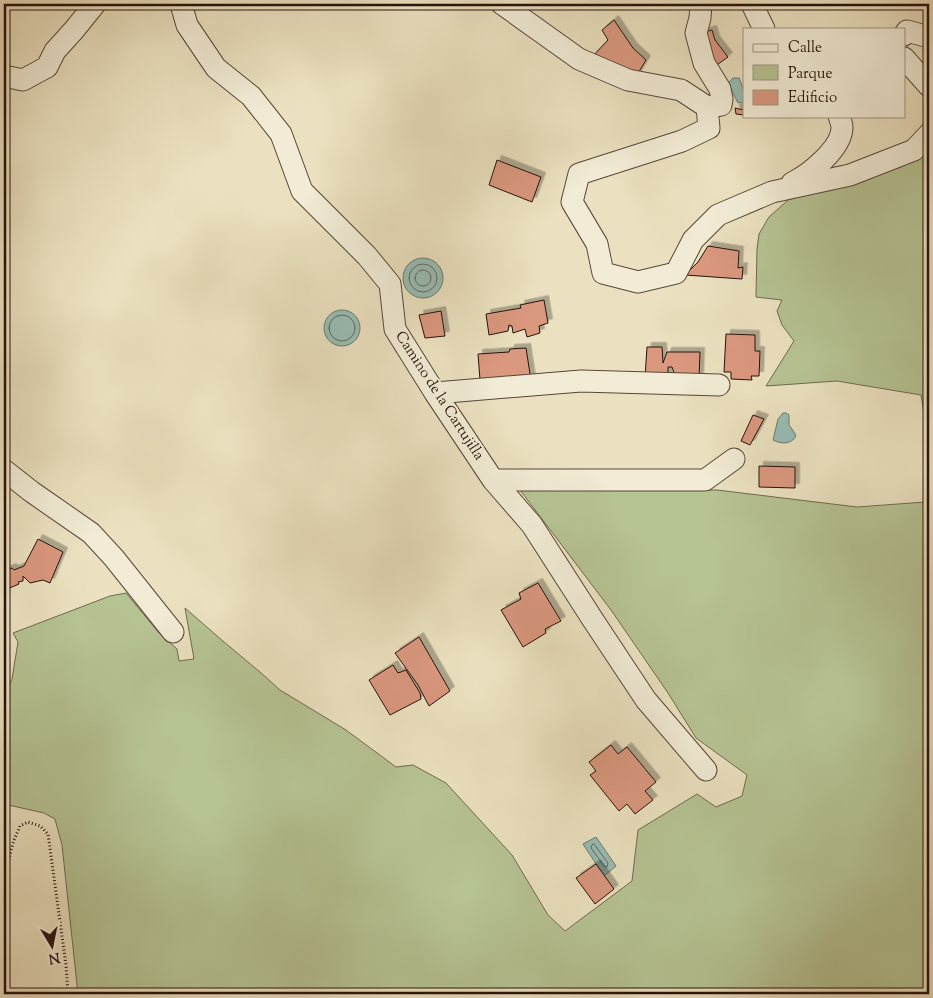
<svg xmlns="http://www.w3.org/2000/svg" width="933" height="998" font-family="'Sorts Mill Goudy',serif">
<defs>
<filter id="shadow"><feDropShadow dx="4.5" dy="-4.5" stdDeviation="0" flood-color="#0004"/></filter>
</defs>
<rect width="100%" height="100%" fill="#ebe1c0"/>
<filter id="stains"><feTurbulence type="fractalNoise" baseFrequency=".004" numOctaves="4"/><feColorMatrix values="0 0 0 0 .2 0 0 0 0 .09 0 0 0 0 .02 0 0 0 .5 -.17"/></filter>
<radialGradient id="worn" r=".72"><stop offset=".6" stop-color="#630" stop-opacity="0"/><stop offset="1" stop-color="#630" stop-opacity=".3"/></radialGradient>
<path fill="#b6c393" stroke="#6e6a4f" d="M929,150V469L924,445V413L921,395L837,381L766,386L794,341L782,325L777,311L782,300L756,297L757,249L759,234L769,217L788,200L822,188L894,167Z
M520,490H717L857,507L925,502L929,493V994H78L62,845L55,819L44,813L4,804V698L12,679L18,642L13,633L110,596L126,593L159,633L177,649L179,661L194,659L185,608L224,642L260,672L280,690L346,730L396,767L413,765L446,783L512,855L548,915L565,931L632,881L638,830L697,794L716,807L742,796L747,775L696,738L668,693L611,610Z"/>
<path fill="#98bdb5" stroke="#6b7971" d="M733,78H739L744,91V102L741,103L739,102L738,103L728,83Z
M403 278a20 20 0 1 1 40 0a20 20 0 1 1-40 0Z
M324 328a18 18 0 1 1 36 0a18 18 0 1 1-36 0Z
M783,413H786L789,415V425L794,432L796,436C791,445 781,444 773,440L778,419Z
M596,837L616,866L604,876L583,844Z"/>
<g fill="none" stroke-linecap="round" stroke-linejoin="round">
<path stroke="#606860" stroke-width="1" d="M409 278a14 14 0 1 1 28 0a14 14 0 1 1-28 0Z
M415 278a8 8 0 1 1 16 0a8 8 0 1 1-16 0Z
M329 328a13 13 0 1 1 26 0a13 13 0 1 1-26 0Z
M594,844L608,863L607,867L604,866L591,848L592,845Z"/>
</g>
<path fill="#da987f" stroke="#27120b" filter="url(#shadow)" d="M614,20L633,48L646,60L637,75L592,57L608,40L602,30Z
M712,30L715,40L728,57L714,67L701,33Z
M735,108L744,110V115L736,114Z
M497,160L541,177L532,202L489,185Z
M708,246L739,251L738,268L743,267L742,279L685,275L698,262Z
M544,300L548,323L539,326L540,333L527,337L525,329L513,333L512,326L509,325L508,331L489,335L486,314L521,308L520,305Z
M441,311L445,336L425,338L419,315Z
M726,334L755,335V351H760L759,376H751L752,380L731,379V372H724Z
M647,347H662L663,363L667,352H700L699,379L676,378L672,367H668V378L645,377Z
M526,348L531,380H480L478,354L509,352L510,349Z
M753,415L764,419L750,445L741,441Z
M759,466L795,467V488L759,487Z
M38,539L63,552L50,583L43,580L30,583L23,576V581L18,582L19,584L5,590L4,586V571L12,568L14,570L24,566Z
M538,583L561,621L545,629L546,633L523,647L501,610L521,599L519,593Z
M419,637L450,691L429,706L418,685L395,653Z
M393,665L398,673L406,670L420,693L421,699L390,715L369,680Z
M611,745L618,754L627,747L656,782L645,791L653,800L635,814L627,804L619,811L590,775L596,771L589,762Z
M596,864L614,889L595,904L576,878Z"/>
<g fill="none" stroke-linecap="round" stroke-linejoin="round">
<g stroke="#584638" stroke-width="23">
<path id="minor" d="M181,4L187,25L216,68L251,96L281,134L302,191L367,256L390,284L395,329L435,393L493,480L532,525L593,620L646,700L706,770
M502,4L579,59L628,80L681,90L707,107L709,128L682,141L579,174L572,202L597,244L603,273L638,282L676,273L693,240L718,215L772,192L850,175L914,150L929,134
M701,4L700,18L696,33L704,63L720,89L722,99L721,105L707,107
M752,4L764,29
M904,35L907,31L929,37
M904,58L929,86
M4,76L23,80L47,67L55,51L74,30L95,4
M792,183C810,174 841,149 842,128C842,124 840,119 839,116
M435,393L581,381L719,385
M4,470L32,492L91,533L114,558L173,632
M493,480H705L734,459"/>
</g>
<path stroke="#27120b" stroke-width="3" stroke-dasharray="1 2.5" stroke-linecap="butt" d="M4,877L14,840L20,826L28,822L40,826L48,834L66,965L68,994"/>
<use href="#minor" stroke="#f2ecd6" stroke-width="21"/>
</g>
<g text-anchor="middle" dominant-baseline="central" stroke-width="4" stroke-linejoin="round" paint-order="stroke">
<g font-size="15" fill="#27120b" stroke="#f2ecd6">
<text transform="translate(439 396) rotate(57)">Camino de la Cartujilla</text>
</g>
</g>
<rect width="933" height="998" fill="none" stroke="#ebe1c0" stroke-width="20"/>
<rect x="5" y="5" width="923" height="988" fill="none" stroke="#27120b" stroke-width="2.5"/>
<rect x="10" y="10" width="913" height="978" fill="none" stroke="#27120b"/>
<rect x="743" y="28" width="162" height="90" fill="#f2ecd6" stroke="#a19585"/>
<rect x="753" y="44" width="25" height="8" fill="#f2ecd6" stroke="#a19585"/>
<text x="788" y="52" font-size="15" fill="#27120b">Calle</text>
<rect x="753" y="65" width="25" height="15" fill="#b6c393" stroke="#a19585"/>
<text x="788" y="78" font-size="15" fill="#27120b">Parque</text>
<rect x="753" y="90" width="25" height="15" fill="#da987f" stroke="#a19585"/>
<text x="788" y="102" font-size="15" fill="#27120b">Edificio</text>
<g transform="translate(52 946) rotate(170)" stroke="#f2ecd6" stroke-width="4" paint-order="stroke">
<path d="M0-4L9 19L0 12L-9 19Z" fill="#27120b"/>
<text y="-8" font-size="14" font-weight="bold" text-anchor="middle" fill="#27120b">N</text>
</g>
<rect width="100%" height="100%" filter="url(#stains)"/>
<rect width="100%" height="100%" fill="url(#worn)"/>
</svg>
